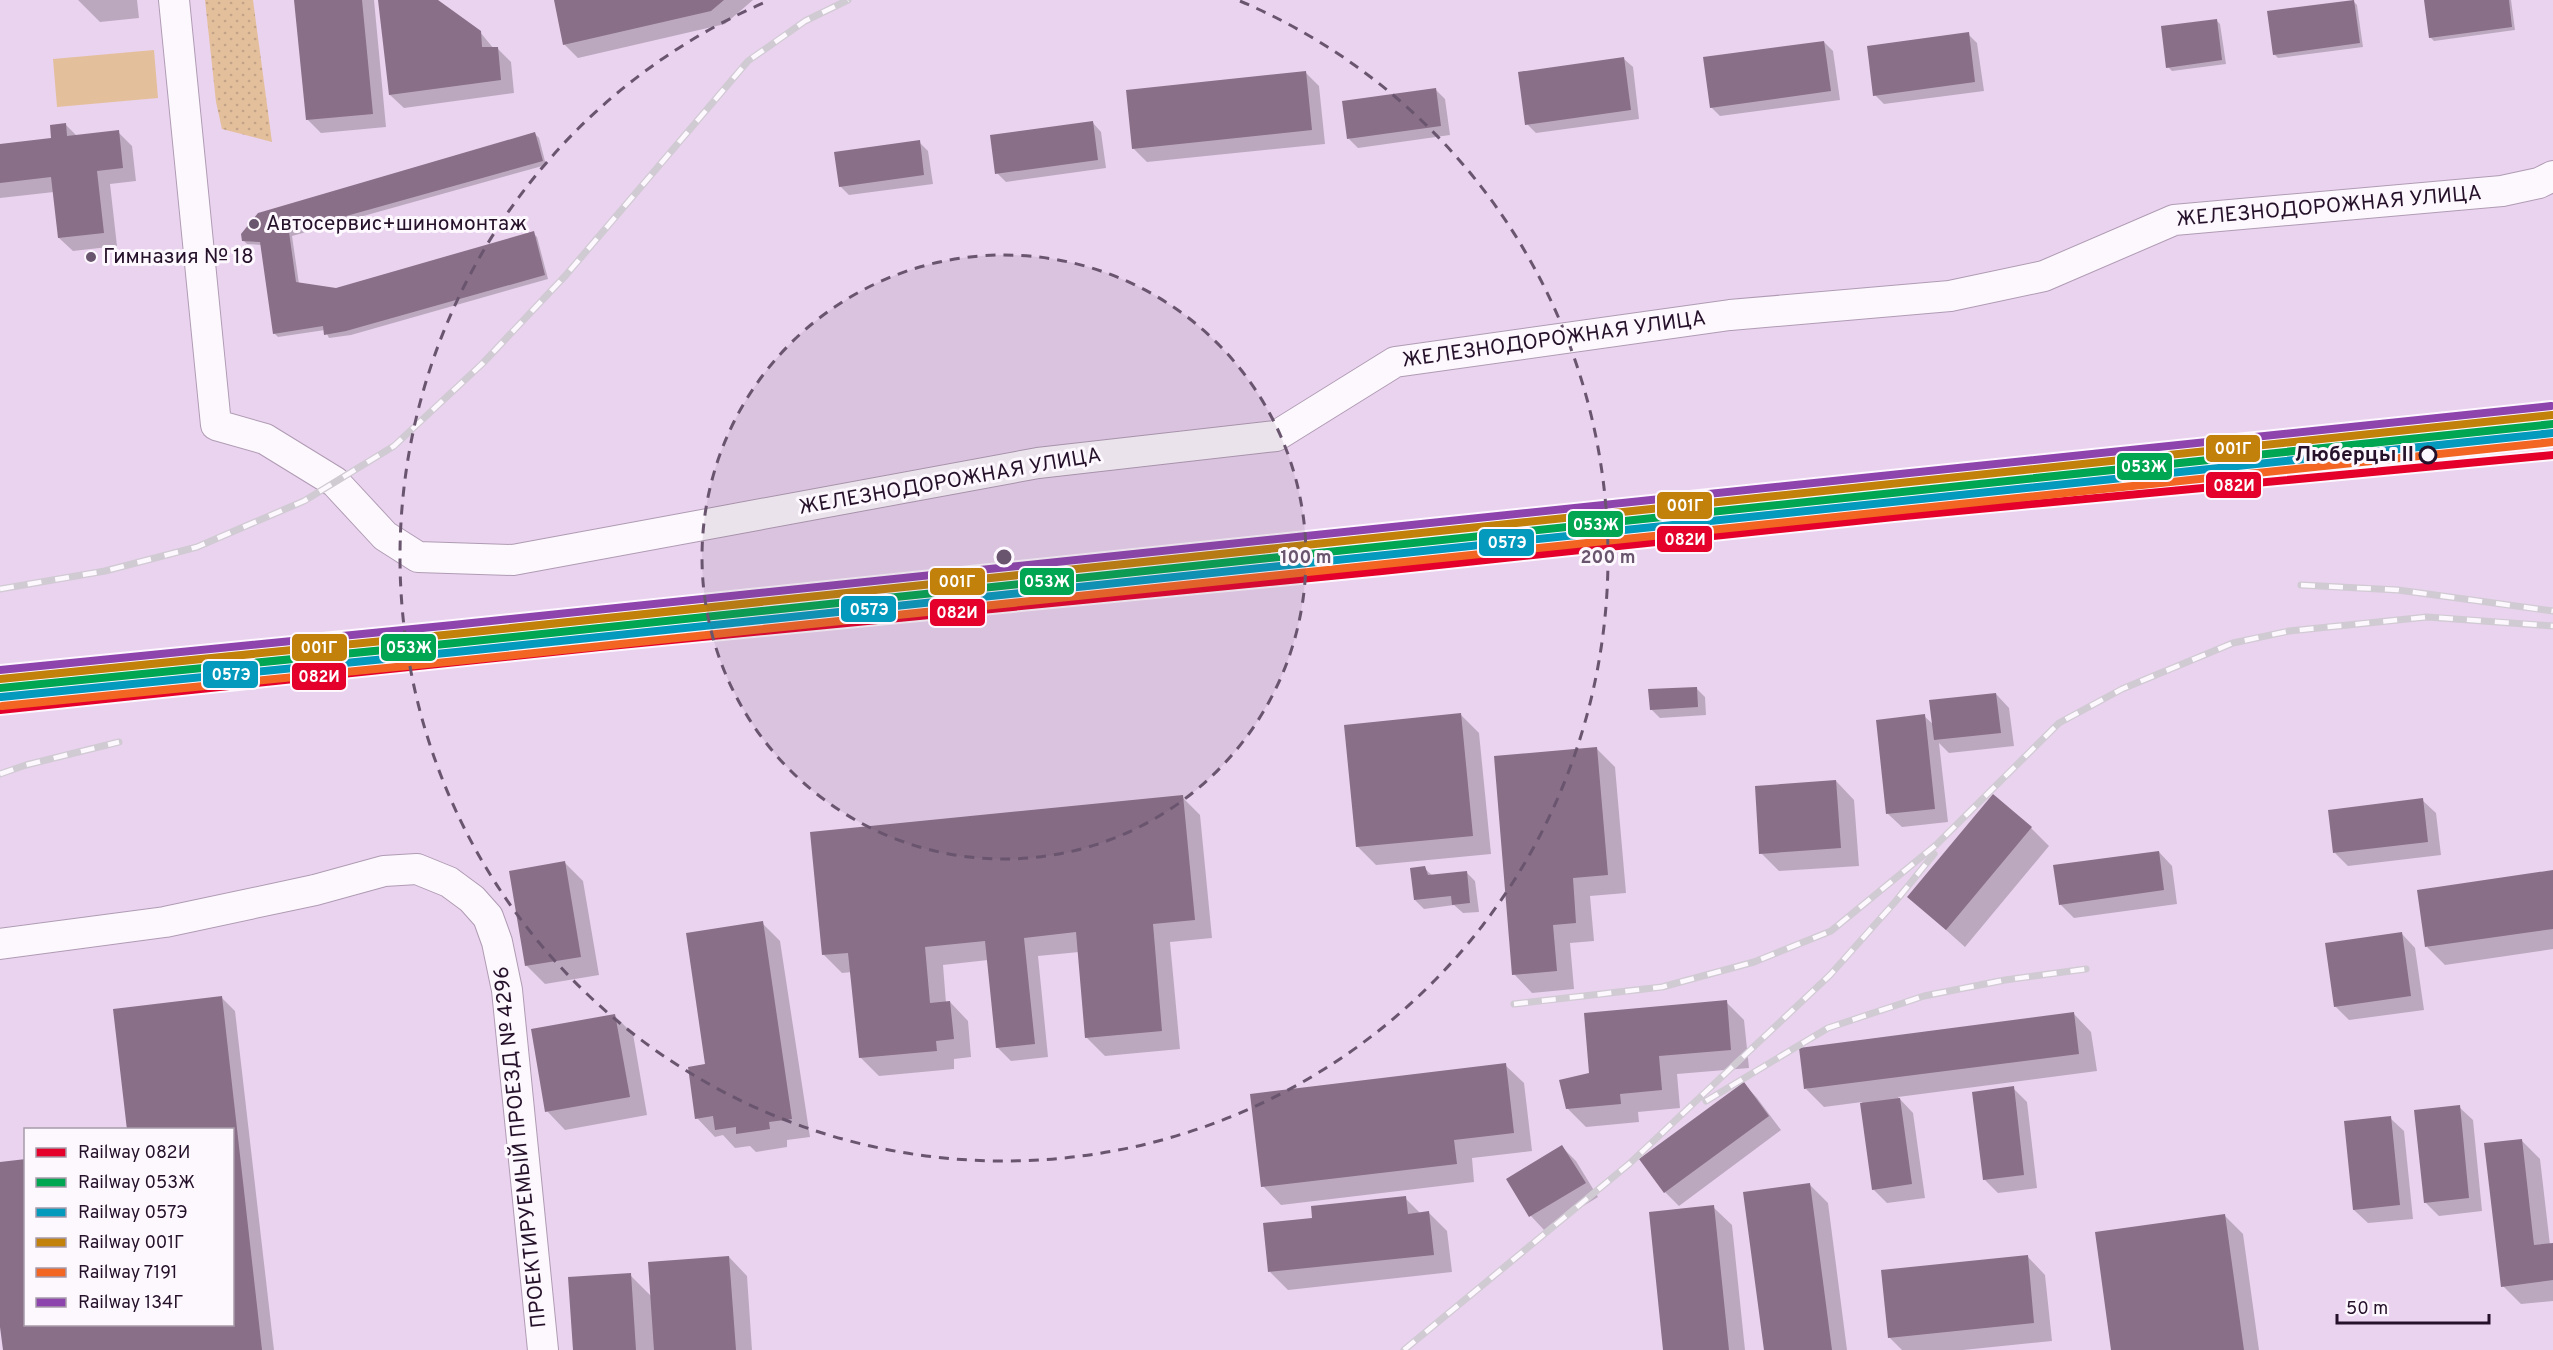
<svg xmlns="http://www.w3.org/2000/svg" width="2553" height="1350" font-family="Overpass,sans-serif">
<defs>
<pattern id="grass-dots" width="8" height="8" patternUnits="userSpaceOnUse" patternTransform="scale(1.5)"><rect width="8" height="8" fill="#e4bf9c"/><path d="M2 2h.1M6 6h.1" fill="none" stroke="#c3a387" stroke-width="1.8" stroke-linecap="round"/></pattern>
</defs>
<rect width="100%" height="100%" fill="#ead3ef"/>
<path fill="url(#grass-dots)" d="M205,0H253L272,142L222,129L216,102Z"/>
<path fill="#e4bf9c" d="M154,50L158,98L57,107L53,59Z"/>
<path fill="#0003" d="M78,0H137L139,18L100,22Z
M296,0H374L386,127L321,133L307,119Z
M379,0H435L480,32L494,49H498L511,62L514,93L404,108L390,95Z
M556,0H753L725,24L578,58L564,44Z
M2425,0H2511L2515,30L2434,41L2430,37Z
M2353,1L2357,5L2363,47L2278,58L2274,54Z
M2216,20L2220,24L2226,64L2172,71L2168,67Z
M1968,34L1977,43L1984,91L1884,104L1875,95Z
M1824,42L1833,51L1840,100L1720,116L1711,107Z
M1624,59L1633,67L1639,119L1536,133L1527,124Z
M1306,73L1319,86L1325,144L1147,162L1133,148Z
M1436,90L1445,99L1450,135L1358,148L1349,139Z
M1093,123L1101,132L1106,168L1006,182L997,173Z
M65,124L78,137L118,132L132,146L136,181L110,184L117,246L73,251L59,238L54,192L0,198V145L53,139Z
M535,134L539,138L546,165L292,236L299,284L336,290L533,233L537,237L548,279L351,335L329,338L325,330L278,337L274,333L262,245L247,244L243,240Z
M919,142L928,151L933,184L849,195L840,186Z
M1696,688L1705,697L1706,715L1660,718L1651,709Z
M1996,694L2009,708L2014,746L1949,753L1939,743L1948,822L1902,827L1888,814L1924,716L1934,725Z
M1461,715L1479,733L1491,854L1376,865L1357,846Z
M1597,749L1615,767L1626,893L1590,896L1594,941L1570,943L1574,989L1532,993L1514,974Z
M1836,781L1854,800L1859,866L1779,871L1761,853Z
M1182,797L1200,815L1212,938L1170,942L1180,1049L1105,1056L1087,1038L1079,952L1038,956L1048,1057L1011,1061L997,1047L988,960L943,965L946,1003L950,1002L968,1021L971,1057L954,1059V1069L879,1076L861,1058L852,972L842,973L823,954Z
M2422,800L2436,813L2441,855L2348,866L2335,853Z
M2031,828L2049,846L1965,947L1909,897Z
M2159,852L2172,866L2177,904L2074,918L2060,904Z
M565,863L583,881L599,975L545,984L526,965Z
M1424,868L1433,876L1466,872L1475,881L1479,912L1463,913L1454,905L1424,909L1415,900Z
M2553,872V949L2445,965L2427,947Z
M762,923L780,941L810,1137L787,1140V1147L756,1152L750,1146L735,1148L723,1135L715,1137L697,1118L707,1066Z
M2402,934L2415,948L2424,1010L2349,1020L2335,1006Z
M222,998L235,1011L274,1350H4L0,1313V1164L26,1324H232V1130Z
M1726,1002L1744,1020L1749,1068L1677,1074L1680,1108L1638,1112L1639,1122L1586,1127L1567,1108L1590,1074Z
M2073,1013L2091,1032L2097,1071L1898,1097L1913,1113L1925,1198L1887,1203L1873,1189L1862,1102L1824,1107L1806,1089Z
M615,1016L633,1034L647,1115L565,1130L547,1111Z
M1505,1065L1524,1083L1532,1151L1472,1158L1474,1182L1281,1205L1263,1186Z
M1744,1084L1757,1098L1781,1130L1679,1206L1665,1192Z
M2013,1088L2027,1102L2037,1188L1998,1193L1984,1179Z
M2459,1107L2473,1120L2482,1211L2439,1216L2425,1202Z
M2390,1118L2404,1131L2413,1219L2368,1223L2354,1210Z
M2521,1140L2540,1159L2550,1245L2553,1244V1301L2521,1304L2503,1286Z
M1562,1147L1576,1161L1598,1197L1544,1230L1531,1216L1508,1180Z
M1810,1185L1828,1203L1847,1350H1766Z
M1405,1198L1421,1214L1429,1213L1447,1231L1452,1272L1288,1290L1270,1272L1314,1219Z
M1713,1207L1732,1225L1745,1350H1665Z
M2225,1216L2243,1234L2259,1350H2113Z
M2027,1256L2045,1275L2052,1341L1963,1350H1902L1889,1337Z
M729,1257L747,1276L752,1350H574L630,1275L651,1296Z"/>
<path fill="#896f88" d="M294,0H362L373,114L306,120Z
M378,0H438L481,31L482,47H498L501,80L389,95Z
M554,0H724L711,11L563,45Z
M2354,0L2360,43L2273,55L2267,11Z
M2424,0H2509L2512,27L2429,38Z
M2217,19L2222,60L2166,68L2161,26Z
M1969,32L1975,82L1873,96L1867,46Z
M1824,41L1831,91L1710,108L1703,57Z
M1624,57L1631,110L1525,125L1518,72Z
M1306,71L1312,130L1132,149L1126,90Z
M1436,88L1441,126L1347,139L1342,101Z
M1093,121L1098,160L995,174L990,135Z
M66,123L67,136L119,130L123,168L97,171L104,233L58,238L51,177L0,183V144L51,138L50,125Z
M535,132L543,161L289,232L296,282L336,288L534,231L545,275L346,331L324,335L323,326L273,334L260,242L242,241L241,234L258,213Z
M920,140L924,175L839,187L834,152Z
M1697,687L1698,707L1650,710L1648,689Z
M1996,693L2001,733L1934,740L1929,700Z
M1461,713L1473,836L1356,847L1344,725Z
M1925,714L1935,809L1886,814L1876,720Z
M1597,747L1608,875L1573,878L1576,923L1553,925L1557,971L1512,975L1494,756Z
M1836,780L1841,848L1759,854L1755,786Z
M1993,794L2032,827L1946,930L1907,897Z
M1183,795L1195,920L1153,924L1162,1031L1085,1038L1076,932L1024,938L1035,1044L996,1048L985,941L925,947L930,1003L950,1001L954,1039L936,1041L937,1051L859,1058L848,953L822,955L810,832Z
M2423,798L2428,842L2333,853L2328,810Z
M2159,851L2164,890L2059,905L2053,865Z
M565,861L581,957L525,966L509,871Z
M1425,866L1428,875L1467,871L1470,903L1452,905L1451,896L1414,900L1410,868Z
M2553,870V929L2425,947L2417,890Z
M763,921L792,1119L769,1122L770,1129L736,1134V1127L715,1130L713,1116L695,1119L688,1067L705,1064L686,933Z
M2402,932L2411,996L2334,1007L2325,943Z
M222,996L262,1350H3L0,1327V1162L26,1159V1324H232V1130H127L113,1009Z
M1727,1000L1731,1050L1659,1056L1662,1090L1620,1094L1621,1104L1566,1109L1559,1080L1589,1073L1584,1013Z
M2074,1012L2079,1054L1804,1089L1799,1048Z
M615,1014L630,1097L545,1112L531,1029Z
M1506,1063L1514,1133L1454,1140L1457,1164L1261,1187L1250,1094Z
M1744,1082L1769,1116L1664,1193L1639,1159Z
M2014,1086L2024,1175L1983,1180L1972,1092Z
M1900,1098L1912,1184L1872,1190L1860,1103Z
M2460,1105L2469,1198L2424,1203L2414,1110Z
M2391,1116L2400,1205L2353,1210L2344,1121Z
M2522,1139L2534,1245L2553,1243V1280L2501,1287L2484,1143Z
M1562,1145L1586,1183L1529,1217L1506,1179Z
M1810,1183L1832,1350H1764L1743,1192Z
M1406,1196L1408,1214L1429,1211L1434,1255L1268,1272L1263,1223L1312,1218L1311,1206Z
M1714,1205L1729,1350H1663L1649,1212Z
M2225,1214L2244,1350H2111L2095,1232Z
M2028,1255L2034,1323L1888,1338L1881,1270Z
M729,1256L736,1350H654L648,1262Z
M631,1273L636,1350H573L568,1277Z"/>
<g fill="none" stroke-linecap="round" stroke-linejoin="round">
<g stroke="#b09bb4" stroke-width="32">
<path id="minor" d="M174,0L216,425L265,439L335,482L385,536L418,557L513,560L1038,463L1276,436L1395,362L1730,315L1950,296L2044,276L2174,220L2502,191L2539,183L2553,176
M0,944L165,922L315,890L384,871L417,869L449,882L472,899L488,917L497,942L507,990L543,1350"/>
</g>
<use href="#minor" stroke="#fcf8fd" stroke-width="30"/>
<g stroke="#d0cad2" stroke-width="7">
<path id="rail" d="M2301,585L2398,590L2553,611
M0,589L105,571L197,547L304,501L394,446L483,363L566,275L748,61L805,21L848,0
M0,774L26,765L119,742
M1514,1004L1662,987L1754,962L1831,931L1936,845L2059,723L2122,689L2233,643L2289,631L2427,617L2553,626
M1706,1101L1828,1028L1924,996L2005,980L2086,969
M1404,1350L1629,1164L1830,975L1895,902L1934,854"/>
</g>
<use href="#rail" stroke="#fdf7fe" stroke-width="4.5" stroke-dasharray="14" stroke-linecap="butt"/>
<g stroke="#fdf7fe" stroke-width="12">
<path id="rail-1" d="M0,710L600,647L1382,571L1894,517L2553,455"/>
</g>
<g stroke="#fdf7fe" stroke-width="12">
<path id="rail-2" d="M0,688L455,643L2553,424"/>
</g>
<g stroke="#fdf7fe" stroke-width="12">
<path id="rail-3" d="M1,697L456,652L2553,433"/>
</g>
<g stroke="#fdf7fe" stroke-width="12">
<path id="rail-4" d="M0,679L454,634L2552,415"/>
</g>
<g stroke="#fdf7fe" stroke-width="12">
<path id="rail-5" d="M2,706L457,661L2553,442"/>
</g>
<g stroke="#fdf7fe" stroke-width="12">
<path id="rail-6" d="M0,670L453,625L2551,406"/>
</g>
<use href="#rail-1" stroke="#e4002b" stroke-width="8"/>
<use href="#rail-2" stroke="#00a651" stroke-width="8"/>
<use href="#rail-3" stroke="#049abe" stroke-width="8"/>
<use href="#rail-4" stroke="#c2810a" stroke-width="8"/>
<use href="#rail-5" stroke="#f26522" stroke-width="8"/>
<use href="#rail-6" stroke="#8e44ad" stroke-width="8"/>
</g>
<circle cx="1004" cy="557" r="302" fill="#6a556f" fill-opacity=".12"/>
<g fill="none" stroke="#6a556f" stroke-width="3" stroke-dasharray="10 8">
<circle cx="1004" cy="557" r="302"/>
<path d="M1240 1A604 604 0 1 1 768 1"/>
</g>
<g fill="#6a556f" stroke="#fdf7fe" stroke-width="2">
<circle cx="254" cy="224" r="6"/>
<circle cx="91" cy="257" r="6"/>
</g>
<circle fill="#fdf7fe" stroke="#25112a" stroke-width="3" cx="2428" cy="455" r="8"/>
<g text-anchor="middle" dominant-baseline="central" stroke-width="6" stroke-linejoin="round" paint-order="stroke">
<g font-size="21" fill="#25112a" stroke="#fdf7fe">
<text transform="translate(2329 207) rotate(-5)">ЖЕЛЕЗНОДОРОЖНАЯ УЛИЦА</text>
<text transform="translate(1554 340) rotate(-8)">ЖЕЛЕЗНОДОРОЖНАЯ УЛИЦА</text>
<text transform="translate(950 482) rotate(-10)">ЖЕЛЕЗНОДОРОЖНАЯ УЛИЦА</text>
<text transform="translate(521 1147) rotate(-96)">ПРОЕКТИРУЕМЫЙ ПРОЕЗД № 4296</text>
</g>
<g font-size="21" fill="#25112a" stroke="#fdf7fe" text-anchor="start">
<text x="266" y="224">Автосервис+шиномонтаж</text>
<text x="103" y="257">Гимназия № 18</text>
</g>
<g font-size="21" font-weight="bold" fill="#25112a" stroke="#fdf7fe" text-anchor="end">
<text x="2414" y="455">Люберцы II</text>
</g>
</g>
<circle cx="1004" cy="557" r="9" fill="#6a556f" stroke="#fdf7fe" stroke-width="3"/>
<g font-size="18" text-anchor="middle" font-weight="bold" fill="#6a556f" stroke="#fdf7fe" stroke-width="6" stroke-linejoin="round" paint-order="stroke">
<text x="1306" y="563">100 m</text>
<text x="1608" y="563">200 m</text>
</g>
<g stroke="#fdf7fe" stroke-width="2">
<rect x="2205" y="434" width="56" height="29" rx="6" fill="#c2810a"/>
<rect x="2116" y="452" width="57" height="29" rx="6" fill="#00a651"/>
<rect x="2205" y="471" width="57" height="28" rx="6" fill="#e4002b"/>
<rect x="1656" y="491" width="57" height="29" rx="6" fill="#c2810a"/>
<rect x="1567" y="510" width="57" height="28" rx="6" fill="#00a651"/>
<rect x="1656" y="525" width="57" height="28" rx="6" fill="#e4002b"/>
<rect x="1478" y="528" width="57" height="29" rx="6" fill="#049abe"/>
<rect x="1019" y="567" width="56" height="29" rx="6" fill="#00a651"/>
<rect x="929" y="567" width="57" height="29" rx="6" fill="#c2810a"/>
<rect x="840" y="595" width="57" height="28" rx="6" fill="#049abe"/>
<rect x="929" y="598" width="57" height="29" rx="6" fill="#e4002b"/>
<rect x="291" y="633" width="57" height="29" rx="6" fill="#c2810a"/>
<rect x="380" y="633" width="57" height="29" rx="6" fill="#00a651"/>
<rect x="202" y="660" width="57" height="29" rx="6" fill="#049abe"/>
<rect x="291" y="662" width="56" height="29" rx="6" fill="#e4002b"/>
</g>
<g font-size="16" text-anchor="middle" font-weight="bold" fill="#fff">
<text x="2233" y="454">001Г</text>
<text x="2144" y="472">053Ж</text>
<text x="2234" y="491">082И</text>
<text x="1685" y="511">001Г</text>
<text x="1596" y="530">053Ж</text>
<text x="1685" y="545">082И</text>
<text x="1507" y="548">057Э</text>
<text x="1047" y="587">053Ж</text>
<text x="957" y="587">001Г</text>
<text x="869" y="615">057Э</text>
<text x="957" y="618">082И</text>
<text x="319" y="653">001Г</text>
<text x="409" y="653">053Ж</text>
<text x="231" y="680">057Э</text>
<text x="319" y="682">082И</text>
</g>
<rect x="24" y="1128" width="210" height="198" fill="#fdf7fe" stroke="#a79ba9" stroke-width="1.5"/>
<rect x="36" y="1148" width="30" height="9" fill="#e4002b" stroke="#a79ba9" stroke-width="1.5"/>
<text x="78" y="1158" font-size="18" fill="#25112a">Railway 082И</text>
<rect x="36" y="1178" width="30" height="9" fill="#00a651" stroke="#a79ba9" stroke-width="1.5"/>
<text x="78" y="1188" font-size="18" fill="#25112a">Railway 053Ж</text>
<rect x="36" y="1208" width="30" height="9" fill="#049abe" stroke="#a79ba9" stroke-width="1.5"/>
<text x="78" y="1218" font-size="18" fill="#25112a">Railway 057Э</text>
<rect x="36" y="1238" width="30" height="9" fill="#c2810a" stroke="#a79ba9" stroke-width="1.5"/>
<text x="78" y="1248" font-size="18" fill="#25112a">Railway 001Г</text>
<rect x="36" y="1268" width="30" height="9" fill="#f26522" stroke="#a79ba9" stroke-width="1.5"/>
<text x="78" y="1278" font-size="18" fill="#25112a">Railway 7191</text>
<rect x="36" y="1298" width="30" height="9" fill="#8e44ad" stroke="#a79ba9" stroke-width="1.5"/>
<text x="78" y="1308" font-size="18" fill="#25112a">Railway 134Г</text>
<path d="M2337 1314v9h152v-9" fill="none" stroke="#25112a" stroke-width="3"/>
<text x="2346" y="1314" font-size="18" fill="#25112a" stroke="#fdf7fe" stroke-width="4.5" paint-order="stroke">50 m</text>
</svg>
